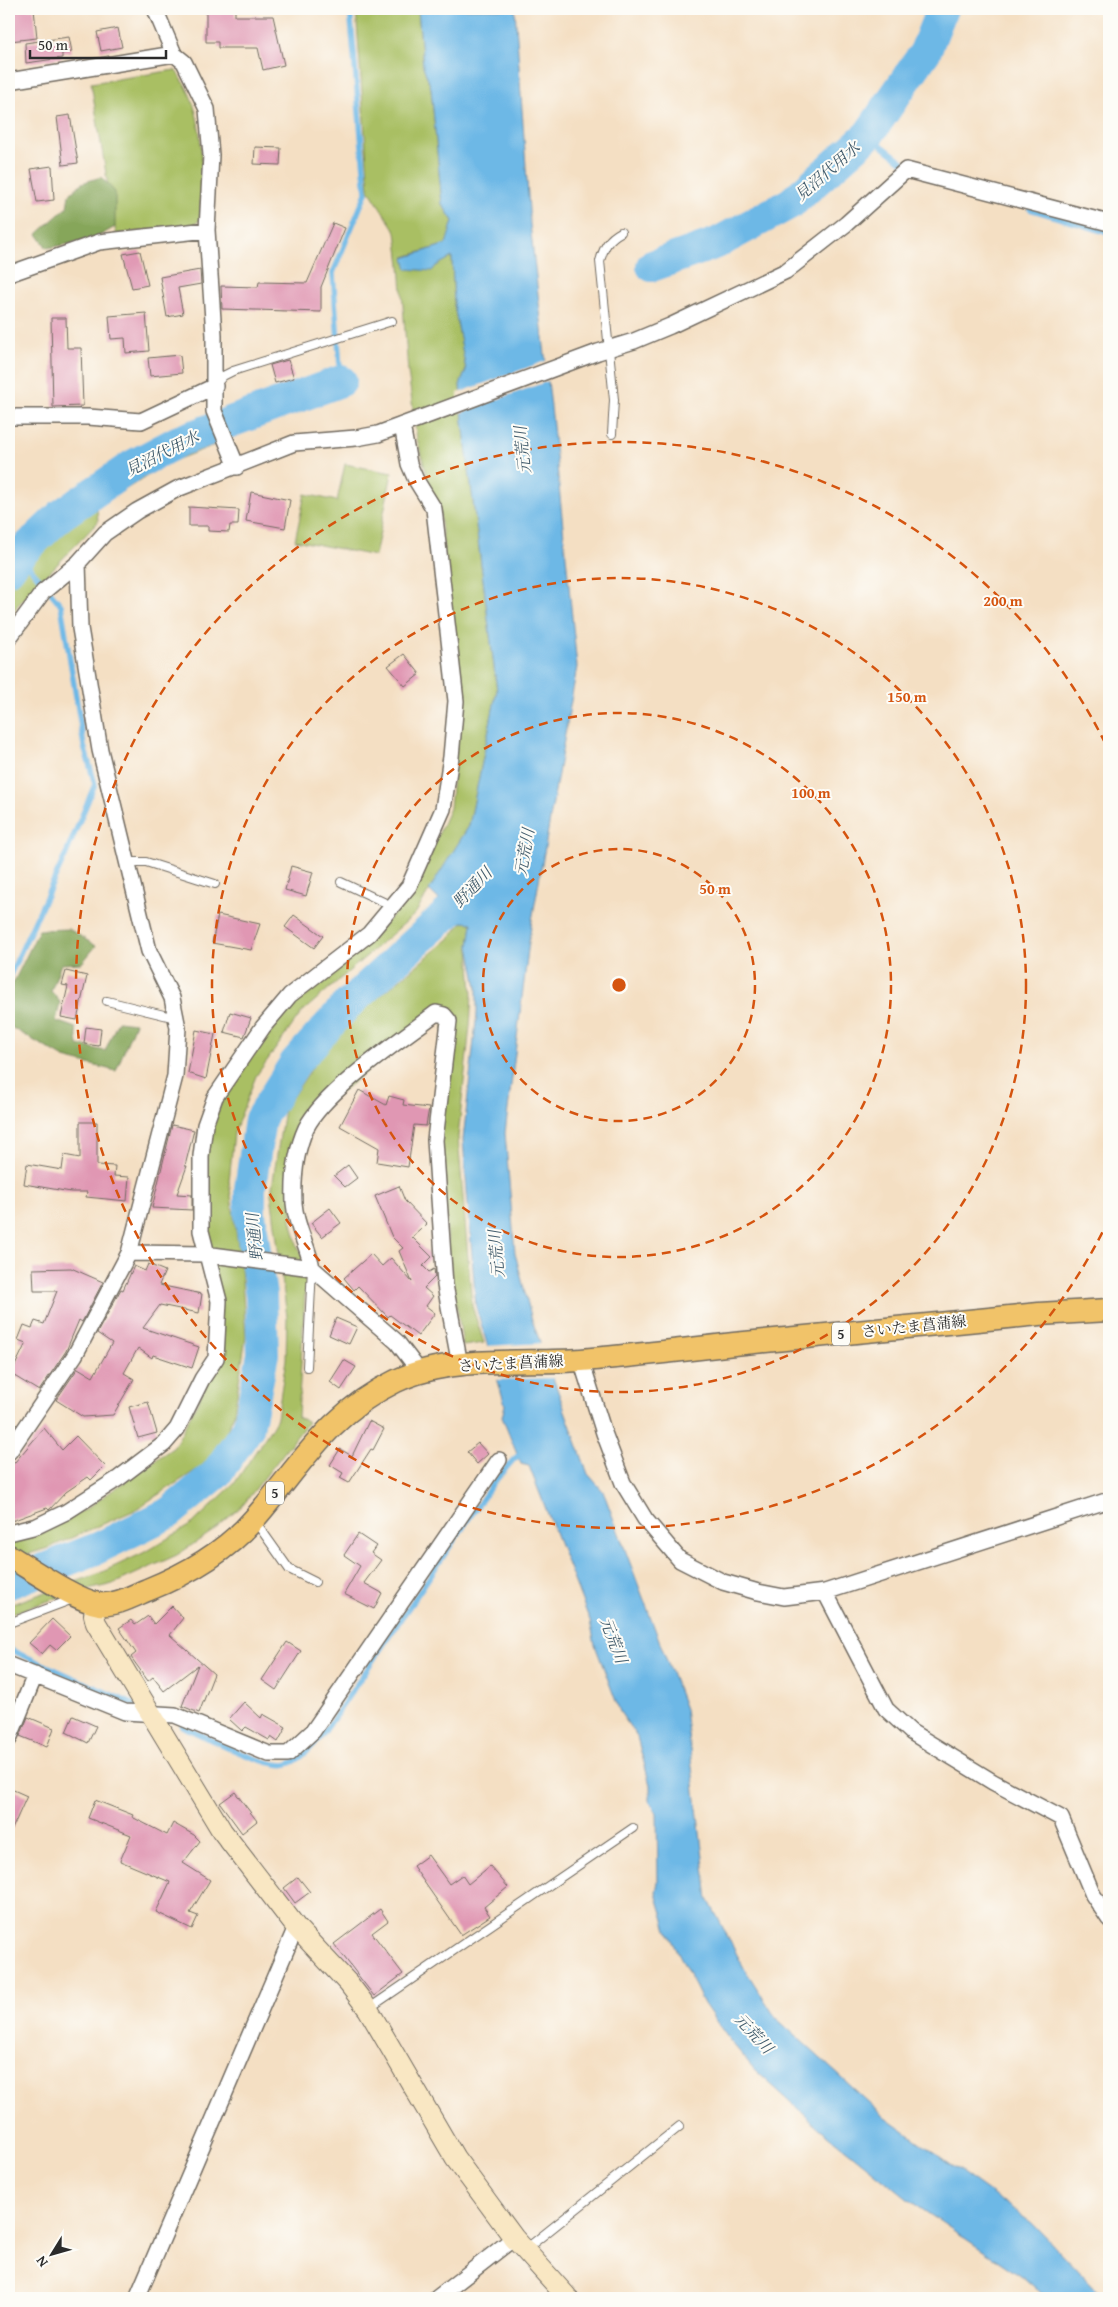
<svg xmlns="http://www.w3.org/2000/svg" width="1118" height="2307" font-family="'Gentium Book Plus','Noto Serif JP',serif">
<rect width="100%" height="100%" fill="#fdfcf7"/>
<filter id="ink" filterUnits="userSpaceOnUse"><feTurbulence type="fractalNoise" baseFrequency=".02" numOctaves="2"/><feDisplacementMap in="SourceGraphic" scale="10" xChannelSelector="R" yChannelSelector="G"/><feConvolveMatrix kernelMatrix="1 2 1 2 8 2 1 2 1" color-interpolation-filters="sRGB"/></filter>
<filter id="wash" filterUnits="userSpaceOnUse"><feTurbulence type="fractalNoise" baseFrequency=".0096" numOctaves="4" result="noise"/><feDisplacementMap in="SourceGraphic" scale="20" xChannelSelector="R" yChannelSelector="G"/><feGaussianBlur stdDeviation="1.12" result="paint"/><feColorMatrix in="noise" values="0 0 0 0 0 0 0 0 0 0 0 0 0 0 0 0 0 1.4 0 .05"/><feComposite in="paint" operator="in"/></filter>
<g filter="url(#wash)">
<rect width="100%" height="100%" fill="#f4dfc3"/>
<path fill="#a9bf64" stroke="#6a7548" d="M356,9H418L423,66L431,88L442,204L453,221L447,244L404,257L436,266L452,256L454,305L466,370L460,385L463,422L497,690L469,826L415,914L302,1012L256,1076L234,1133L229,1181L241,1267L246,1336L234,1414L222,1443L201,1467L133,1511L48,1548L9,1560V1544L47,1531L86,1509L174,1447L223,1353L206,1246L207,1138L228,1085L294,999L372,938L412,894L450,808L460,705L439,504L429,483L417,439L408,372L400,265L396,232L369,190Z
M175,70C209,111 201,171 200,220L192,226L116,234L91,83Z
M213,437L217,444L168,463L97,507L98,522L17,606L9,619V585L17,573L55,535L130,476Z
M345,464L392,473L375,556L295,540L305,494L337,501Z
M462,922L472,923L469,946L472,995L470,1026L458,1137L472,1306L484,1343L463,1346L449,1258L440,1145L444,1010L305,1121L291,1219L298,1248L304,1256L306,1275L298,1417L308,1422L243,1505L213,1531L177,1555L113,1584L63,1596L9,1614V1605L98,1574L143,1553L192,1524L234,1484L270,1430L277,1418L286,1359L287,1317L271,1194L284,1109L316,1062L356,1016L452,936Z"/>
<path fill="#86a65a" stroke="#586842" d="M101,177L115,192V227L92,240L47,248L37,234L67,207L69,195L82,183Z
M69,929L96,946L82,963L61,964L51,991L60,1002L56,1021L76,1028L78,1045L105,1051L118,1021L135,1023L116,1071L64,1058L9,1026V992L39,930Z"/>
<path fill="#6db8e6" stroke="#4c7288" d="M418,9H515L530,224L552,416L577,667L531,926L505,1133L515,1253L532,1320L588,1474L603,1491L685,1709L708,1899L744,1968L776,2018L886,2118L1032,2223L1104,2298H1047L1025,2279L910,2201L817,2126L755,2070L728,2038L704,2004L667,1930L656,1893L658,1881L657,1813L650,1802V1785L637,1737L620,1712L595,1645L590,1621L529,1466L521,1464L502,1417L505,1405L476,1307L463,1140L477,1013V987L469,946L472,923L462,922L429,890L469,826L497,690L463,422L460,385L466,370L454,305L452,257L436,266L432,271L407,269L404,258L446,244L453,221L442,204L431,88L423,66Z"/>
<path fill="#f4dfc3" d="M548,360L551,380L460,413L458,393Z
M544,1343L556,1378L495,1380L485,1346Z"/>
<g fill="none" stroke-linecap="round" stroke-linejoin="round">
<path stroke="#6db8e6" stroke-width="5.5" d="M868,135L908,166
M1030,209L1109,233
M341,381L333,273L366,193L350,9
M9,542L61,605L84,746L95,784L66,854L9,977
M9,1649L139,1707
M182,1726C202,1735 269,1770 288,1764C301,1760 312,1747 321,1737L491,1486L514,1459L522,1453"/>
<path stroke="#6db8e6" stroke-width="19" d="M652,266L717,243L791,203L868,135L925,52L942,9"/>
<path stroke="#6db8e6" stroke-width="32" d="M652,266L717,243L791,203L868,135L925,52L942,9
M9,569L19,555L61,515L132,466L179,441L341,381
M9,1583L98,1548L169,1513L216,1474L248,1428L263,1354L261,1296L250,1214V1189L260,1119L295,1063L346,1006L451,910L481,878"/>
</g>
<g id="blocks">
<path fill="#e097b3" d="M9,9H34L37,38L10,41Z
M206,10H235V16H273L284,65L263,70L258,48H218V42H206Z
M118,28L122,47L101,51L97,32Z
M69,37L72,52L62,53V58L26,63L25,43Z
M70,115L78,163L63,165L57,117Z
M255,147L281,148L280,165L254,164Z
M52,166L54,200L37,202L31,169Z
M333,223L345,228L321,287V312L222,309L221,286L258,287L259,282L307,283Z
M140,251L148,285L132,288L123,254Z
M200,270L201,284L178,288L183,314L167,317L160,277Z
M146,313L149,351L126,353L125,338L111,339L109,316Z
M51,318H66L67,348H81L83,406L53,407Z
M180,355L182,373L150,376L148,358Z
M288,360L294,378L275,383L270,365Z
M251,492L290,500L285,528L246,521Z
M189,507L239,510L238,525H230L229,532L208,531V526H189Z
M404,654L420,674L405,686L388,666Z
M291,866L313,872L306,896L285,890Z
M218,915L260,924L251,950L212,943Z
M294,915L323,936L314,948L285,927Z
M66,971L87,976L77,1020L61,1017L68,986L62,985Z
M230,1012L251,1018L244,1037L224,1032Z
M86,1027L101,1029L99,1046L84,1044Z
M196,1030L215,1034L206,1079L188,1073Z
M359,1090L386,1105L389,1096L404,1100L403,1105L429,1108L426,1126L414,1125L408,1167L377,1162L379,1148L340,1126Z
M80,1122H97V1165L115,1166L114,1176L129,1177L127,1201L86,1197L87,1192H71L24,1184L27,1164L62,1170L64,1155L80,1158Z
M172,1125L194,1130L185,1166H187L177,1194L192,1195V1210L152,1208Z
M348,1165L357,1178L345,1187L334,1176Z
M399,1186L405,1201L427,1224L412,1237L432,1257L423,1266L429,1272L434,1269L435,1277L424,1288L433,1296L426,1306L435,1313L418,1336L390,1315L388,1317L358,1286L354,1290L344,1278L371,1254L382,1266L391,1258L412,1282L399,1251L403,1248L392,1237L375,1196Z
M330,1208L341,1223L322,1237L311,1223Z
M148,1264L165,1271L159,1285L202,1294L199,1313L160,1305L143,1328L199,1347L192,1368L153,1355L152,1358L138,1348L124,1373L134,1379L113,1415L83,1417L56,1400L78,1368L93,1377L112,1343L97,1333L121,1289L123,1290L134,1266L145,1271Z
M71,1268L103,1282L82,1322L79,1320L66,1351L39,1391L11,1374L26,1343L18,1340L24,1325L32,1328L35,1321L44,1324L57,1291H34L33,1269Z
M336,1318L357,1327L349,1344L329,1335Z
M344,1360L356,1367L341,1390L330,1382Z
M148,1402L157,1433L138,1438L129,1407Z
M369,1421L384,1429L373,1450L371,1449L349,1483L340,1478L343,1473L330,1465L340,1449L352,1456Z
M44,1428L62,1450L76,1436L105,1466L91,1480L88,1477L66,1492L49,1510L47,1508L9,1522V1469Z
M478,1443L488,1454L477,1464L467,1452Z
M358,1534L376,1546L371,1553L381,1560L364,1583L382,1593L374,1609L344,1594L360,1566L344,1555Z
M172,1606L183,1618L170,1635L214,1674L199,1713L182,1706L198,1665L164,1691L153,1677L148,1681L133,1660L131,1657L136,1653L119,1628L131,1620L135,1625L148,1616L154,1624Z
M52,1619L70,1636L56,1650L50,1645L42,1654L29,1643Z
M287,1642L301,1651L276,1690L262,1680Z
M244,1702L261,1718L263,1714L286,1727L278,1742L271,1737L269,1740L246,1727L242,1731L229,1719Z
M73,1716L96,1726L88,1743L66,1732Z
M28,1717L54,1728L47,1747L20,1736Z
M9,1788L27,1796L9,1836Z
M235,1792L257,1821L242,1833L220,1803Z
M95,1800L133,1815L132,1817L167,1835L173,1823L194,1835L200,1841L183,1863L210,1880L190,1913L198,1916L192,1929L156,1912L170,1882L120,1861L131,1835L88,1818Z
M428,1855L449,1884L462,1875L468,1884L490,1866L508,1887L484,1907L490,1916L461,1935L413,1866Z
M298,1877L310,1892L295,1903L284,1888Z
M380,1909L388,1921L372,1933L403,1974L374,1996L334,1944Z"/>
</g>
</g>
<g filter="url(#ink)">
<use href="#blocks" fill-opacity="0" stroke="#716a60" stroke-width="1"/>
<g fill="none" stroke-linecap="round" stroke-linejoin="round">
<g stroke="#716a60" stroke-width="10">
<path id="lane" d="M216,384L223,376L233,371L392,321
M612,434L614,400L600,261C604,247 608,239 621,232
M127,862H146L215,884
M341,882L392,906
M107,1001L176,1018
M307,1367L312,1268
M255,1521L289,1569L315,1582
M9,1623L73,1599
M368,2009L633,1828
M526,2249L680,2126"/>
</g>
<g stroke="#716a60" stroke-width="18">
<path id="street" d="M155,9L174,54L184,62L207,109L211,155L207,230L214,335V411L237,467
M9,81L174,54
M9,274L99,242L207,230
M9,417H88L141,421L215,386
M9,638L43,592L78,563L105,533L137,511L177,489L294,443L356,438L378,434L598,352L634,341L670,326L786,271L846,224L906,170L1109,223
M129,1253L205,1254L312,1268L397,1342L420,1372
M312,1268C308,1245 296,1228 294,1203C293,1179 296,1150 306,1128C325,1090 401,1040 436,1013L444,1015L449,1021L435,1140L445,1285L460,1365
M581,1360L604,1433L623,1483L645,1519L680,1560L723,1582L758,1592L784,1597L825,1592L1109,1500
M9,1452L75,1355L129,1253L175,1076L178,1028L172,998L149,951L100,750L80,628L78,563
M9,1533L37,1526L66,1512L119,1478L164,1444L177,1429L202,1379L216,1358L219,1301L201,1231V1156L205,1125L215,1097L263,1027L290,995L369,934L409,886L443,809L451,757L456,701L434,509L416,480L409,464L402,425
M825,1592L886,1709L911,1732L993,1782L1061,1818L1093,1895L1109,1919
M9,1665L125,1712L175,1715L269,1754H288L313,1731L499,1460
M9,1739L35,1675
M137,2298L296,1927
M437,2298L514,2238"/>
</g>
<g stroke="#716a60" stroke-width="22">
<path id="secondary" d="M96,1603L94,1615L96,1623L222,1831L296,1927L349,1984L368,2009L455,2158L514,2238L568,2298"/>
</g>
<g stroke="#716a60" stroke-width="25">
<path id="primary" d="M9,1556C31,1569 75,1600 99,1604C115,1606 133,1596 147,1590C187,1574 227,1551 255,1518C301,1465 329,1413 396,1381C450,1355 522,1364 581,1360C632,1356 683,1350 734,1344C836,1334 937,1324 1039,1314L1109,1310"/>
</g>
<use href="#lane" stroke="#fff" stroke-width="8"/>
<use href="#street" stroke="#fff" stroke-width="15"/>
<use href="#secondary" stroke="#f9e7c3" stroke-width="20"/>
<use href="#primary" stroke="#f1c369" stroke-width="22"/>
</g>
</g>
<g fill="none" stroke="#d5540f" stroke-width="2.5" stroke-dasharray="9 6">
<circle cx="619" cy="985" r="136"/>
<circle cx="619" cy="985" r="272"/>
<circle cx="619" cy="985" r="407"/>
<path d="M1109 1219A543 543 0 1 1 1109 751"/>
</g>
<g text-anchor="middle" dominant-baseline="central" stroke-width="4" stroke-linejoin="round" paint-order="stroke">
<g fill="#fdfcf7" stroke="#6a6a68" stroke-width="1">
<rect x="832" y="1322.5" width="18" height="23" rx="4"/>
<rect x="266" y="1481.5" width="18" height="23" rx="4"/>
</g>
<g font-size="14" font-weight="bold" fill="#2b2b2b">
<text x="841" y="1334">5</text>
<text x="275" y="1493">5</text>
</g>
<g font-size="15" fill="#2b2b2b" stroke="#fdfcf7">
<text transform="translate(914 1326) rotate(-6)">さいたま菖蒲線</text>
<text transform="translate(511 1363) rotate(-3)">さいたま菖蒲線</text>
</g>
<g font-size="16" font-style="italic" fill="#425c6c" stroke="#fdfcf7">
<text transform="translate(827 171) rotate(-41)">見沼代用水</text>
<text transform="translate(522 450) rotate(-96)">元荒川</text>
<text transform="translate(162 453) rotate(-27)">見沼代用水</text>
<text transform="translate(524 852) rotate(-80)">元荒川</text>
<text transform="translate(472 887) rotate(-46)">野通川</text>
<text transform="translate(254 1237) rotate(-96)">野通川</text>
<text transform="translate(496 1254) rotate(-95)">元荒川</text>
<text transform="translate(614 1640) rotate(69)">元荒川</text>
<text transform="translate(754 2033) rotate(47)">元荒川</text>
</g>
</g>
<circle cx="619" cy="985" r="8" fill="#d5540f" stroke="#fdfcf7" stroke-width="2.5"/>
<g font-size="15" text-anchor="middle" font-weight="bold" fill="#d5540f" stroke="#fdfcf7" stroke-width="4" stroke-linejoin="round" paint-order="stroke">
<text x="1003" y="606">200 m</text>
<text x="907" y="702">150 m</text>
<text x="811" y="798">100 m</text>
<text x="715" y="894">50 m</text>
</g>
<rect width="1118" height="2307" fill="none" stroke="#fdfcf7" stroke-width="30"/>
<g transform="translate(52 2254) rotate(233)" stroke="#fdfcf7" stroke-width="4" paint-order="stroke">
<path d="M0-4L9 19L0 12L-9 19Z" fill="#2b2b2b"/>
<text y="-8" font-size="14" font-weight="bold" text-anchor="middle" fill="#2b2b2b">N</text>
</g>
<path d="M30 50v8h136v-8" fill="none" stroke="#2b2b2b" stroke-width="2.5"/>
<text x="38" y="50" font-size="15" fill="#2b2b2b" stroke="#fdfcf7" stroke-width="4" paint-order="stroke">50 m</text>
</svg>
